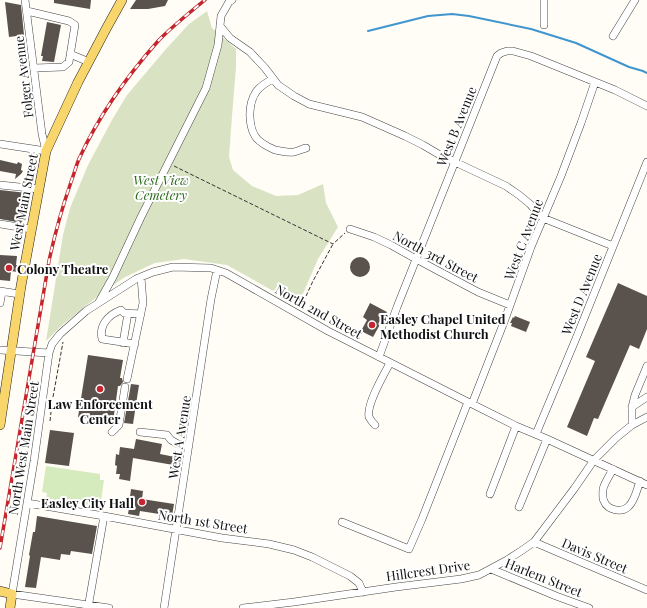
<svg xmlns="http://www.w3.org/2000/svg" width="647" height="608" font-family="'Playfair Display',serif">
<rect width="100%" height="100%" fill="#fffdf5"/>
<path fill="#d5ebbd" d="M46,466L100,474V480H104L100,507L46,499L47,493L42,492Z"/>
<path fill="#d9e3c4" d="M207,11L212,28L236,49V67L232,116L229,157L233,170L252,186L276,196L298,195L323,184L326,203L338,227L318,259L298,305L227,265L184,259L155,263L125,277L98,296L61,326L46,341L63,235L70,208L88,165L112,120L127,95L166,49L189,24Z"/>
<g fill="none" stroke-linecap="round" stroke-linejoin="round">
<path stroke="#3f96cf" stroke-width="2" d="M368,31L428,16L452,14L469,16L531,29L576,43L629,67L643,71L647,73"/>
</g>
<path fill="#5a524d" d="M54,0H91L90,9L54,3Z
M136,0H168L165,6L148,9H130Z
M5,2L21,5L24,35L9,37Z
M47,22L61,25L54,62L42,61L43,56H41Z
M0,160L17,164L18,162L22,164L21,170L23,171L21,174L15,179L16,174L0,171Z
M0,190L27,193L22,223L0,219Z
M0,255L17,256L16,265H18L17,272L11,271L10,281L0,280Z
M350 267a10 10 0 1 1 20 0a10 10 0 1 1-20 0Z
M618,283L647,296V329L639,349L630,345L598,419L594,418L587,436L567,427L595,361L586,357Z
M370,303L387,312L373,337L361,331L367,320L363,317Z
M515,316L530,322L526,332L511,326L512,323H510L513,317L514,318Z
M88,355L123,360L120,378H122L123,382L120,386H118L113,422L78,417Z
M131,384L139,385L133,424L124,423Z
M50,430L74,433L69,466L45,463Z
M136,439L162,444L160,454L180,458L179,466L133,458L130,481L119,479L120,474H116L117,466L115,465L116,454L119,455L120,447L134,449Z
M131,489L143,491L142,499L174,504L172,516L140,511L139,516L128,514L129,508H125L127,496L130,497Z
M37,516L97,526L92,554L71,551L70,555L61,554L60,560L41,557L36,588L25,587L30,556L29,555L33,532H35Z"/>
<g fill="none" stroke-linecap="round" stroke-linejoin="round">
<g stroke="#444" stroke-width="8">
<path id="minor" d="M544,0V25
M27,11L69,21L75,25L69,62L63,67L34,68
M220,26L230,38L250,52L265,68L278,85L294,96L309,104L362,117L405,136L423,145L440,155L506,186L519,195L530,204L537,212L543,218L613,246
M613,36L635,0
M70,54L89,62
M273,79C267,82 260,86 256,92C248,104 248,124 255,136C259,143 268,147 275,150C281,151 288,153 294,152C298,151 302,149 306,148
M0,144L46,151L42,134L25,0
M0,185L39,189
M0,224L31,229
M350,229L374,237L391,245L416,259L478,292L510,305
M0,291L19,294
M99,302L113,277L141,217L206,88L218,45L221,16L229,2L232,0
M0,303L2,292
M123,343L128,313
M135,344L102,339C99,325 108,315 121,310L124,313L141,314
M0,350L49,353
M379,357L397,307L497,56L501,53L507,51H513L531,56L615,90L647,106
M127,379L143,303L141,277
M472,404L504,322L531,247L561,176L581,123L595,82
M632,407L647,397
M375,425C373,423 370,419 369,417C366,405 384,374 390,363
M632,425V407L635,395L647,366
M112,432L119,425L125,387
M140,432L167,435L171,440L178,444L189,446
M536,434L577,336L647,162
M613,469C610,475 605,482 603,489C603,492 602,498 604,501C607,510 621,513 628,507C635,501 637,489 640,481
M490,494L516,426
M27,503L104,516L222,538L269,544L294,550L312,557L350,576L359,583L363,592
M519,507L547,439
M342,522L409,549L422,519L468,402
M534,542L647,590
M491,569L556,596L589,608
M88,608L104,516
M109,608L12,594L34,461L49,353L52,344L60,334L86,311L136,279L153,272L173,267L211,268L226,273L328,331L472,404L516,426L547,439L647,485
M164,608L211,299L217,270
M243,608L294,602L396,587L461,579L479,575L507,560L521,551L534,542L574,489L594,460L616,438L632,425L647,417"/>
</g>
<g stroke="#222" stroke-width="10">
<path id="major" d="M0,425L21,286L46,151L78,82L106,29L122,0
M0,591L12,594L10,608"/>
</g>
<path stroke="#333" stroke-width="1" stroke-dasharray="4 2" stroke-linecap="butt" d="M174,166L333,244L345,233
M301,307L313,281L333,244
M53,397L63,342
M50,421L51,412"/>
<use href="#minor" stroke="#fff" stroke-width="7"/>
<use href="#major" stroke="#f9d66b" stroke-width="9"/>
<g stroke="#c4262e" stroke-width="3.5">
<path id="rail" d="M0,548L49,261C55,233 62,208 71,182C74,174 76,166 79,159C99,115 127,76 159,40C173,26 189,13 205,0"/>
</g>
<use href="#rail" stroke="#fff" stroke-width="2" stroke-dasharray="6" stroke-linecap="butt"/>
</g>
<g fill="#c4262e" stroke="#fff" stroke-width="1.5">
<circle cx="9" cy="268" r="4"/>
<circle cx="372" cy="325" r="4"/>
<circle cx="100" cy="389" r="4"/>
<circle cx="142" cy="502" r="4"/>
</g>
<g text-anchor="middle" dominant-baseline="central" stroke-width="4" stroke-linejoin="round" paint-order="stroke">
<g font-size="13" fill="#111" stroke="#fff">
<text transform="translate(23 77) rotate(-97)">Folger Avenue</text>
<text transform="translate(456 126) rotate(-68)">West B Avenue</text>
<text transform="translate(23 202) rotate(-79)">West Main Street</text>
<text transform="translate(523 239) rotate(-69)">West C Avenue</text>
<text transform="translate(436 256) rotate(28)">North 3rd Street</text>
<text transform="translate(581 294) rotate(-68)">West D Avenue</text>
<text transform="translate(319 311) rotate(29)">North 2nd Street</text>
<text transform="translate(179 437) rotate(-81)">West A Avenue</text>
<text transform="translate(23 448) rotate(-81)">North West Main Street</text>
<text transform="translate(203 521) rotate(9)">North 1st Street</text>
<text transform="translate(595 555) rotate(23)">Davis Street</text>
<text transform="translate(428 570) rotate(-8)">Hillcrest Drive</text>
<text transform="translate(544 577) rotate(22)">Harlem Street</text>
</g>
<g font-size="13" font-style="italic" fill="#2f6b1f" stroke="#fff">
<text x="161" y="179">West View<tspan x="161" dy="15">Cemetery</tspan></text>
</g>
<g font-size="13" font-weight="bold" fill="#111" stroke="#fff" text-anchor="start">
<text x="17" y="268">Colony Theatre</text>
<text x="380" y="318">Easley Chapel United<tspan x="380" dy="15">Methodist Church</tspan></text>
<text x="100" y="403" text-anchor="middle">Law Enforcement<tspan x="100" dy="15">Center</tspan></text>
<text x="134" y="502" text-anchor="end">Easley City Hall</text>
</g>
</g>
</svg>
